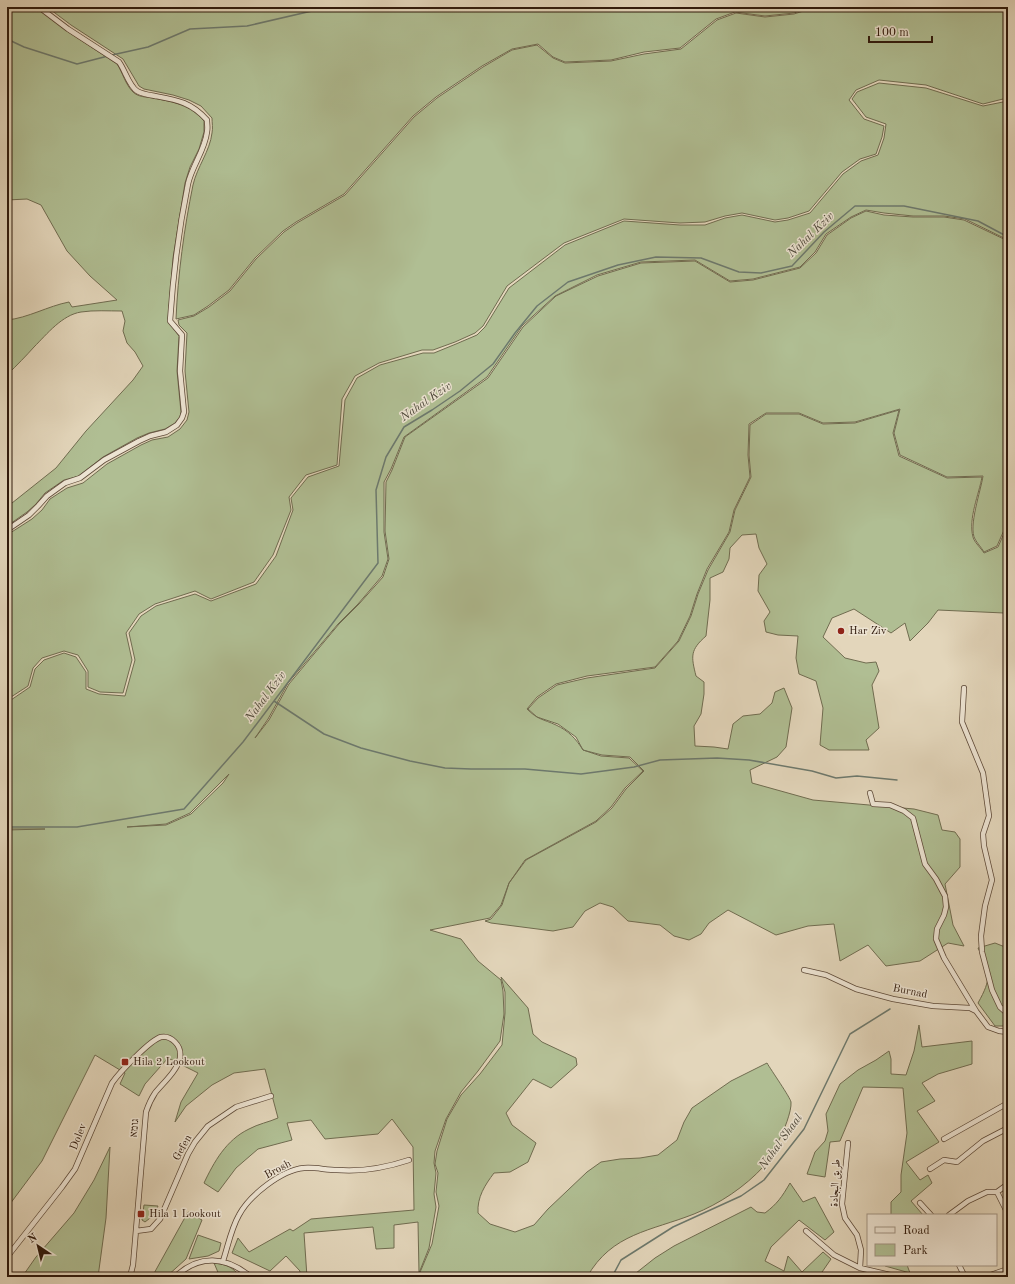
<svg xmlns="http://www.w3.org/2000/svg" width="1015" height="1284" font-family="'Old Standard TT',Amiri,'Frank Ruhl Libre',serif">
<rect width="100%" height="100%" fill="#e3d6bb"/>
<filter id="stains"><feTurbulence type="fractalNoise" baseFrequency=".005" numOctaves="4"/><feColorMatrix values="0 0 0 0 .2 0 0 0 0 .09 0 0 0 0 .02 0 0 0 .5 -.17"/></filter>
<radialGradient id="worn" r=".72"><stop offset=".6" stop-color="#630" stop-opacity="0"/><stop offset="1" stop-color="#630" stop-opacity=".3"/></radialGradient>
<path fill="#b0be93" stroke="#706c50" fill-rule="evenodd" d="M7,7H35L67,31L117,64C123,73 125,84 133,92C138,97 146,97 153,98C174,102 190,105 204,121V132L199,149L190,167L185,183L173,258L168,321L179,336L177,371L181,412L180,417L175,423L165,429L149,433L137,438L103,457L79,476L64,480L45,493L36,504L27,512L7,526V507L56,468L86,431L133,380L143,366L135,352L127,343L123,331L125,321L122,311C108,311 94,310 81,312C62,315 47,334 34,347C26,356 17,365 8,374L7,373V320C28,318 48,306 69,302L72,307L117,300L90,276L67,251L41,205L27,199L7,200Z
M47,7H812L794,13L765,16L735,12L716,19L680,48L644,52L611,60L565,62L553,57L538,44L512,49L482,66L436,97L413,116L344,194L296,222L283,231L255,258L229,290L208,306L194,315L176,319C178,274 184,229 193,185C197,167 210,151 212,133C213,128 212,123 212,118L201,106L189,100L173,95L144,89L139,86L123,59L71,25Z
M816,7H1008V101L1003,99L983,104L926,85L879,80L856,90L849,100L864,119L884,126L882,137L876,154L860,159L842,172L809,211L788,218L775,220L742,213L725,216L705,222L680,223L624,219L564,243L507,286L483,326L475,333L455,342L433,350H422L379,363L355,376L342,399L337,465L306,475L289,497L291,510L273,555L254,582L211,599L195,591L155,604L139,614L126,633L132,660L123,693L100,692L88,687V671L78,655L64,651L42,658L33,668L28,686L11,697L7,696V535L32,519L42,510L50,499L67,488L83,483L107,464L141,445L152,440L168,437L180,429L187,420L189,412L185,371L187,333L179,325L178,320L194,316L209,307L230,291L256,259L284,232L297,223L345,195L414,117L437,98L483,67L512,50L537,45L553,58L565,63L611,61L644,54L681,49L717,20L736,13L765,17L794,14Z
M879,83L926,88L983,106L1003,102L1008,104V240L965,219L944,216H913L884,213L866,210L851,217L826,234L815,252L800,267L753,279L730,281L695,260L641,262L597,275L555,296L522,326L487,377L404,437L391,469L384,482V532L388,559L382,576L358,604L338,624L288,683L268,719L255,738L269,720L289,684L339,624L359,604L383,577L389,559L385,531L386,482L392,470L405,437L488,378L523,327L556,296L598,276L641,263L695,261L730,282L753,280L800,268L816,253L827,235L851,218L866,211L884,215L913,217H944L964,220L1008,241V521L997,546L984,552C981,547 977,543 975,539C968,527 981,490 983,476L947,477L900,455L894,433L900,409L855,422L823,423L799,413H766L749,424L748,455L750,477L734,510L729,532L707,569L697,594L690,616L678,641L655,667L587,676L556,684L537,697L527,709C538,720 543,719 556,725C569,731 576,739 583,750L601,756L629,758L643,771L625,788L611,807L596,821L525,860L509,883L501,905L490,918L430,930L461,939L478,961L501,980L503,991L504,1014L500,1041L478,1071L461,1092L446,1119L435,1151L434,1163L436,1173L434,1194L436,1207L429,1248L419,1273L418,1222L394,1225V1248L376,1249L373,1227L304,1233L307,1277H299L300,1271L286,1256L270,1271L232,1253L238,1238L249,1252L290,1229L293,1231L311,1219L414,1210L413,1147L392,1119L378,1134L325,1139L311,1120L287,1123L292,1140L258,1149L236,1168L218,1192L204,1183C214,1162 226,1140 249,1129C258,1124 269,1122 278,1118L265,1069L234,1073L212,1085L186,1106L175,1122L181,1102L198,1073L168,1058L145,1084L139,1096L120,1084L125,1073L95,1055L42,1161L7,1208V830L45,829H7V699L11,700L30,687L35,669L44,660L64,653L76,657L86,672V689L99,694L125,696L135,660L129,633L141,616L156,606L195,594L211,601L256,584L276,556L293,510L291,498L308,477L339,466L345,400L357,378L380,365L423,353H434L456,344L477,335L485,327L509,288L565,245L624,221L680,225H705L725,218L742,215L775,222L788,220L810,213L843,174L861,161L878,155L884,138L886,124L866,117L852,99L857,92ZM229,774L223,783L191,814L166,825L127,827L166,824L190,813Z
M899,410L893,433L899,456L947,478L982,477C979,494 968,519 973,537C974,542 981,548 984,553L998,547L1008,524V649L1004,613L938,610L928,623L910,641L905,623L891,633L854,609L832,618L823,637L845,658L866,663L876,662L879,671L872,685L879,728L866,740L869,750H829L820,745L823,708L816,681L799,674L796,658L798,636L778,635L766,632L764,621L770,612L758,591L759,575L767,564L759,548L756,534L742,535L730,548L729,559L723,572L710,578V600L706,636C690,650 691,656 696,676L704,682V694L701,714L694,726L695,746L714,747L728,749L733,724L743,716L760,714L772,703L775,692L784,688L792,708L786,747L777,757L750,770L752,783L813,800L914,809L938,815L942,830L955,832L960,839V867L945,884L953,925L964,946L948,943L920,961L886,966L868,945L840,961L834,924L808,926L776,935L728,910L709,923L701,934L689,940L674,936L660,925L628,921L613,907L600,903L585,911L573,927L553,931L491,923L485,921L491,919L502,905L509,883L526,860L596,822L612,808L626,789L644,771L630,757L602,755L583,750L576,737L558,724L537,717L528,709L538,698L557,685L587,678L655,668L679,641L691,616L698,594L708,570L730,532L735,510L751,477L749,455L750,425L766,414H799L823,424L855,423Z
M995,943L1005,947L1008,945V1026H995L978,1003C992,978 990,973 978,948Z
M501,977L528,1008L533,1034L542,1042L576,1058L577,1065L551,1088L533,1079L506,1113L512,1125L536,1143L528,1162L510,1172L494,1173C485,1185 477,1197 478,1213L490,1224L515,1232L534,1225L548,1209L587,1172L601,1162L620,1159L640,1158L658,1155L677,1140L684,1122L692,1108L731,1081L767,1063C771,1070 790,1097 791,1102C792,1111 783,1133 779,1140C775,1149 770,1159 764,1166C745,1187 719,1204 694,1214C651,1231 612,1233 587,1277H418L432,1244L439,1206L436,1192L438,1173L435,1164L437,1151L447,1119L461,1095L480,1074L502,1045L505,1013V992Z
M919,1025L922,1047L972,1041V1064L938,1074L922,1083L935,1101L917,1111L939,1142L906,1162L920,1180L928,1175L932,1183L911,1201L923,1215H891V1202L901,1192V1175L907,1133L903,1088L863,1087L840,1141L830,1142L825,1177L807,1174L815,1152L825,1141L828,1131L826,1114L840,1084L858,1070L876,1060L889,1051L891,1059V1074L906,1075L914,1051Z
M110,1147L106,1218L98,1277H22L36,1257L74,1213L94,1180Z
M790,1183L803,1202L815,1197L834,1232L825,1240L799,1220L771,1247L765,1261L784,1271L788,1256L802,1272L823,1252L831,1259L820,1275L824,1277H631L655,1258L674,1246L751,1207L757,1212L765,1213C777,1204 782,1197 790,1183Z
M144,1205L158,1206L154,1215L145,1222L142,1220Z
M188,1212L202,1220L186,1259L166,1277H152Z
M198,1235L221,1243L219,1251L208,1256L189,1259Z
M214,1263C223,1264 231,1266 237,1273L236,1277H220Z
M885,1265H907L910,1273L885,1266Z"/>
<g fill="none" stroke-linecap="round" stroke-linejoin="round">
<path stroke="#6d796d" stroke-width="1.5" d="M7,39L24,47L77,64L108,56
M112,55L148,47L190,29L247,26L329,7
M274,701L324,734L361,748L410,761L445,768L471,769H525L581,774L634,767L660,760L717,758L749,760L812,771L836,778L857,776L897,780
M7,827H77L184,809L243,742L378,563L376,490L386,457L404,427L432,410L460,391L493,364L515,333L537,306L568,282L618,265L656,257L701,258L739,272L761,273L792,266L824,232L855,206H904L978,221L1008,237
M612,1277L621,1260L673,1227L741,1196L764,1180L804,1129L850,1034L890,1009"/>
<g stroke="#5d4938" stroke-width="6">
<path id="minor" d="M7,530L29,515L38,506L47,496L65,483L80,478L104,460L139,441L150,436L166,432L177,425L182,418L184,412L180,371L182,335L170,321C173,275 179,228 188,184C192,166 205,150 207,132C208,128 207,124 207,120C191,102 177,100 155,96C149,95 142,94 137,91C129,86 125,70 119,62L68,29L39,7
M964,688L962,722L983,773L989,816L983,834L984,846L992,880L985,906L981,936L982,952L992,990L1000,1007L1008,1014
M870,793L873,804L890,805L904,811L913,818L925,864L936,879L945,896L946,907L944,915L937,929L936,939L944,958L976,1011
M804,970L826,975L856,989L893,999L933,1006L970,1008L976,1011L988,1027L999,1031L1008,1032
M944,1139L1008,1103
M848,1143L842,1204L845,1218L857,1235L861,1250L860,1268
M930,1169L944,1160L957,1162L983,1141L1008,1128
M997,1192L1008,1214
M920,1203L931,1215
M949,1215L968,1201L987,1192H997L1008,1184
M136,1231L151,1229L160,1219L188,1154L195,1142L208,1126L236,1107L271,1096
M806,1231L834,1255L860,1268L899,1277
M7,1257L62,1187L75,1169L112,1083C119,1073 150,1040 161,1037C166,1036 171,1038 175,1042C179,1046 181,1052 180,1058C177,1071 163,1083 155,1093C151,1099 148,1106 146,1112L133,1265L130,1277
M223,1261C228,1246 231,1229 239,1215C249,1196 281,1170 304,1168C315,1167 326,1170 337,1170C362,1172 385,1168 409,1160
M959,1265L965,1277
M175,1277C199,1254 226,1256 251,1277
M985,1277L1008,1269"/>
</g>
<use href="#minor" stroke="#ede4d3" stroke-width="4.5"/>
</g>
<g fill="#8f2418" stroke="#ede4d3" stroke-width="1.5">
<circle cx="841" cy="631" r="4"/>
<rect x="121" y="1058" width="8" height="8" rx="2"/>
<rect x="137" y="1210" width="8" height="8" rx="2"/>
</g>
<g text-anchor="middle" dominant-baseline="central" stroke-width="3" stroke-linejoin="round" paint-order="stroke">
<g font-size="11" fill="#301a0c" stroke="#ede4d3" text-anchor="start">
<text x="849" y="631">Har Ziv</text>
<text x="133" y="1062">Hila 2 Lookout</text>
<text x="149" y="1214">Hila 1 Lookout</text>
</g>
<g font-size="11" fill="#301a0c" stroke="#ede4d3">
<text transform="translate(910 992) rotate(11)">Burnad</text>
<text transform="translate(135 1128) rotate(-84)">גומא</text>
<text transform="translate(79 1137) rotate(-68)">Dolev</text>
<text transform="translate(183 1148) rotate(-61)">Gefen</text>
<text transform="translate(278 1170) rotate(-28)">Brosh</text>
<text transform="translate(836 1183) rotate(-87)">طريق البجادة</text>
</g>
<g font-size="12" font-style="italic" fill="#4f4a3c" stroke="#ede4d3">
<text transform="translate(811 235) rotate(-44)">Nahal Kziv</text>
<text transform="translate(426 402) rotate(-35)">Nahal Kziv</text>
<text transform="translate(266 697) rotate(-53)">Nahal Kziv</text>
<text transform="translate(781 1142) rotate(-54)">Nahal Shaal</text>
</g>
</g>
<rect width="1015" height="1284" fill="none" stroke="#e3d6bb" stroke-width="24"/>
<rect x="8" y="8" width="999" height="1268" fill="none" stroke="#301a0c" stroke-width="2"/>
<rect x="12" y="12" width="991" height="1260" fill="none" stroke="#301a0c"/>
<rect x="867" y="1214" width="130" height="52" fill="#ede4d3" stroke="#a19383"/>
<rect x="875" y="1227" width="20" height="6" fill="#ede4d3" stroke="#a19383"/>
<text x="903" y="1234" font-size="12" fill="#301a0c">Road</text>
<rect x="875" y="1244" width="20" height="12" fill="#b0be93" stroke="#a19383"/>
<text x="903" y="1254" font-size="12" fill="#301a0c">Park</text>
<g transform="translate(38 1246) rotate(325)" stroke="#ede4d3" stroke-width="3" paint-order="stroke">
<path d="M0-3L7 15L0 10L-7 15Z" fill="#301a0c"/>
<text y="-6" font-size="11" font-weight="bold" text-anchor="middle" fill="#301a0c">N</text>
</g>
<path d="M869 36v6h63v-6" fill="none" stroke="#301a0c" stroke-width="2"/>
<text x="875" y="36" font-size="12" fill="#301a0c" stroke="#ede4d3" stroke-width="3" paint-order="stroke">100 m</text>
<rect width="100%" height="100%" filter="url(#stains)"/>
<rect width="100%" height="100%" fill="url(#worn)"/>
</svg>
